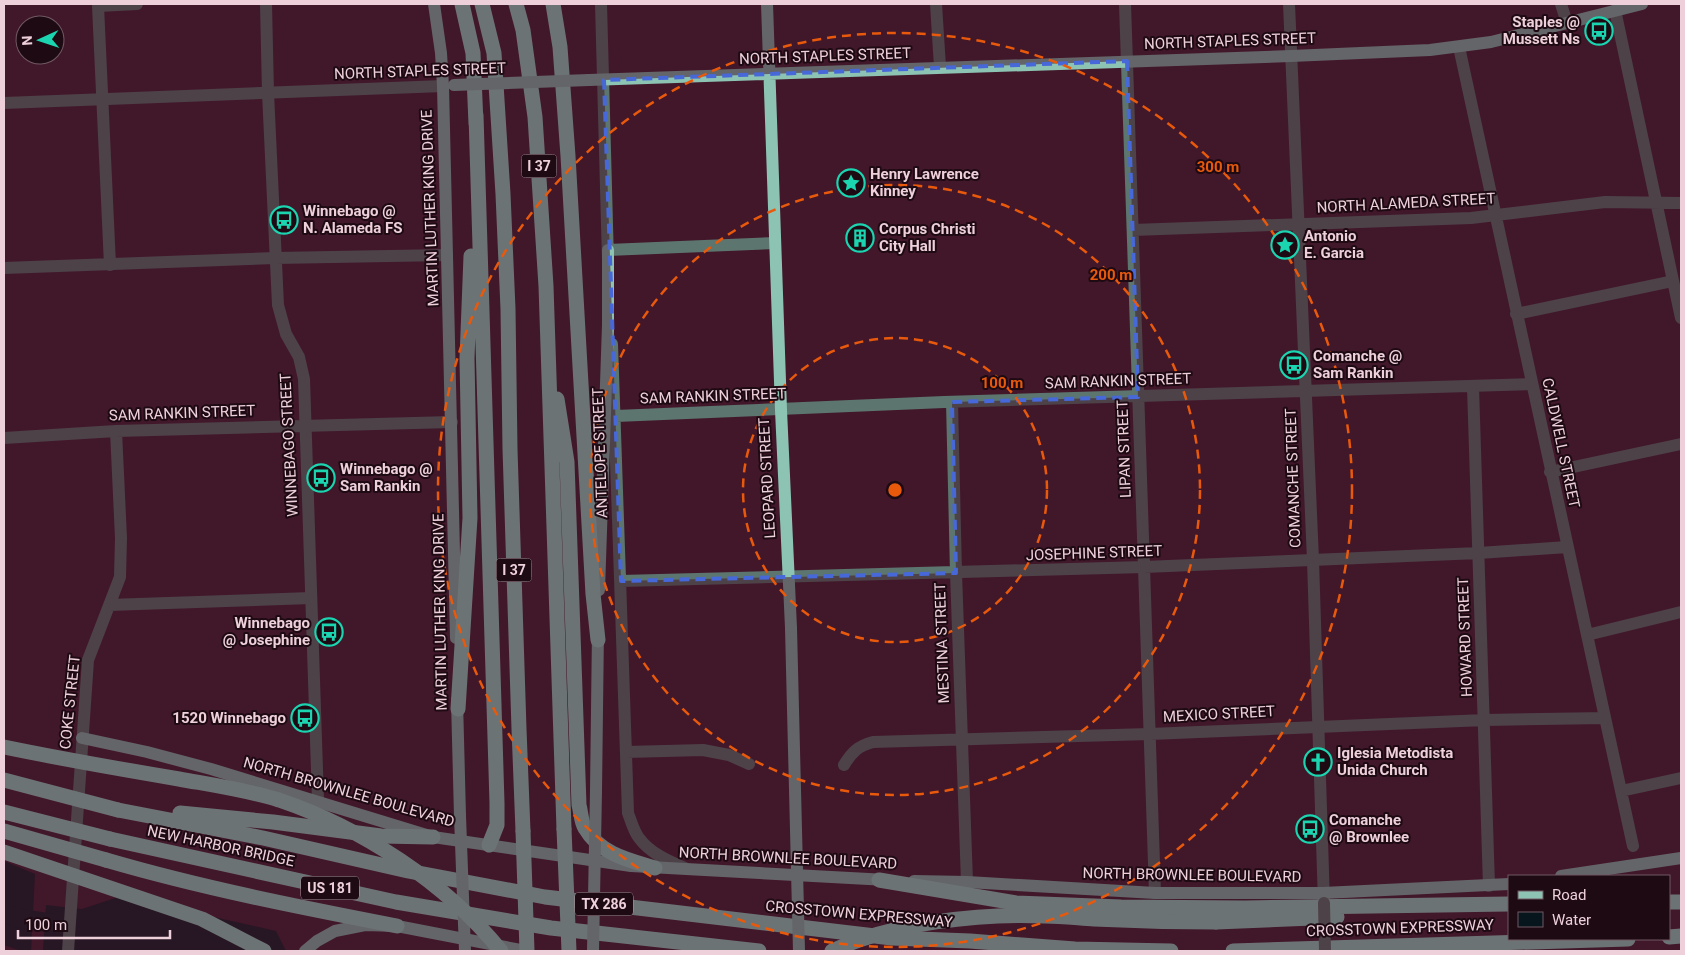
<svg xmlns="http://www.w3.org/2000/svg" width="1685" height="955" font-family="Roboto,sans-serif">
<rect width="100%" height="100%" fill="#42172a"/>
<path fill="#07151d" d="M4,861L35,874L31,951H21L4,945Z
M121,896L276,931L286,951H51L43,950L46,905L82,909Z"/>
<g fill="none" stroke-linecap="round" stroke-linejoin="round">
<path stroke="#07151d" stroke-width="19" d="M4,913L18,918L69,926"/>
<path stroke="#5c756e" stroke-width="12" d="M266,4L268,93L278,305L286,334L299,357L304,379L318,800
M601,4L608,261
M936,4L940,67
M1125,4L1155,893
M1289,4L1313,560L1324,903
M1561,4L1567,23
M1615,10L1681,318
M1459,47L1633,846
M4,103L443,86
M1133,230L1471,218L1605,202L1681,203
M608,250L775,243
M110,265L98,6L137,4
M4,268L275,258L447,255
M1516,314L1673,281
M612,344L628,813C631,821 634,832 639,838C650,853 668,861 685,868
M1473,387L1489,886
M952,402L956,573L967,882
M616,416L944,402L1531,384
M4,438L116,431L452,422
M1550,472L1681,444
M621,581L1144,567L1479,553L1567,547
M109,605L311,598
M1587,635L1681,612
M626,752L703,750L729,755L749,764
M844,765C852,752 858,746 873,742L1150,734L1485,720L1605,718
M1621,791L1681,778
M68,951L88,660L120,577L121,538L116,431"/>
<path stroke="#8dc3b3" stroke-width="12" d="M434,4L441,53L443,86L456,638
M767,4L781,410L791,628
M589,80L1291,56L1430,50L1491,42L1642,4
M599,590L608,325V250
M457,700L460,816
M82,738L147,752L211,769L433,837L631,866L887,880
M596,791L598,630
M1561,876L1681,858
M914,881L967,882L1155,893H1323L1509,884
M305,951L317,941L335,931L365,925L397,926L526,951"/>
<path stroke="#a1e2cf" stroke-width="15" d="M462,4L473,53L476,124
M482,4L494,53L503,194L508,309L510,449L519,729L523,831
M516,4L523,30L535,117L546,286L564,829
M553,4L560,47L568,156L593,594L598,640
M476,115L497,803V825L489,845
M557,399L567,462L579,805C581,812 581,822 585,828C600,854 628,860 655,868
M458,709L470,518L467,358L471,256
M118,810L263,838L408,871L545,897L892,938L970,941L1075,949L1171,951
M180,813L273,822L381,836L433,837
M110,839L396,902L551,928L759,951
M106,860C202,888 299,907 397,926
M879,880L1016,903L1121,907L1245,908L1509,904
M1669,902H1681
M1216,922L1337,917
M1669,937L1681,936
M1233,951L1628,939"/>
<path stroke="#5c756e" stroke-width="12" d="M1324,903L1325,951"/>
<path stroke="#8dc3b3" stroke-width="12" d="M454,85L589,80
M791,628L799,951
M460,816L465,951
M593,951L596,791"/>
<path stroke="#a1e2cf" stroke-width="15" d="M4,747C62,759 120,769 179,779C212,785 247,790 279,800C362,828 446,883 501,951
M4,780L118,810
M4,812L110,839
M564,829L569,951
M4,831L106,860
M523,831L527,951
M4,852L202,919L264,951
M832,951C892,923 979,913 1045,916C1061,916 1078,918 1094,919C1135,921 1176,922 1216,922"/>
</g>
<path d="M0 0H1685V955H0ZM1127,61L1138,397L952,402L956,573L621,581L604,80Z" fill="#42172a" fill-opacity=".55" fill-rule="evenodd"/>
<path fill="none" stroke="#4768d9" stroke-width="4" stroke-dasharray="10 6" stroke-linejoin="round" d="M1127,61L1138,397L952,402L956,573L621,581L604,80Z"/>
<g fill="none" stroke="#e8590c" stroke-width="2.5" stroke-dasharray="9 6">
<circle cx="895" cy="490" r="152"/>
<circle cx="895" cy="490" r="305"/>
<circle cx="895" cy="490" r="457"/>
</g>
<defs>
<g id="bus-ring" transform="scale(1.4375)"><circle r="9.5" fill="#1d0a12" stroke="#1bd5b1" stroke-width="1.5"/><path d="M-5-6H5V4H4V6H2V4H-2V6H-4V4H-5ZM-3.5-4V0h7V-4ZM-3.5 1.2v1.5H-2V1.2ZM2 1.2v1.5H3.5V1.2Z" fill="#1bd5b1"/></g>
<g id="sight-ring" transform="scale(1.4375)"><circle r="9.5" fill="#1d0a12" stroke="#1bd5b1" stroke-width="1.5"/><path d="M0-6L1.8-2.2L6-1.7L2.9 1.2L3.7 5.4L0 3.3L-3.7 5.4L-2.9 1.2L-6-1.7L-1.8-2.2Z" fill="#1bd5b1"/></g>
<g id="building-ring" transform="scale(1.4375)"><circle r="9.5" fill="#1d0a12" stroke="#1bd5b1" stroke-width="1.5"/><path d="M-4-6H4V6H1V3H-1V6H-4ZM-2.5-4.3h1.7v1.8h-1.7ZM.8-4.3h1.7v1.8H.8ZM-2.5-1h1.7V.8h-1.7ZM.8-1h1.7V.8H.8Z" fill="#1bd5b1"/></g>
<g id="church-ring" transform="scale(1.4375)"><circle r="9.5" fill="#1d0a12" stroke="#1bd5b1" stroke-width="1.5"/><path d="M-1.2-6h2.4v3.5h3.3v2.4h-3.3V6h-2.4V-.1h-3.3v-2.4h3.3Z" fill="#1bd5b1"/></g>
</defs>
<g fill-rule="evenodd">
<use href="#bus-ring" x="1599" y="31"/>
<use href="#sight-ring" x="851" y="183"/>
<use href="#bus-ring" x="284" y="220"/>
<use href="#building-ring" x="860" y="238"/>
<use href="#sight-ring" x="1285" y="245"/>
<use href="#bus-ring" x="1294" y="365"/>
<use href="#bus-ring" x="321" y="478"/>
<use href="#bus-ring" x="329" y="632"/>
<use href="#bus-ring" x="305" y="718"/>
<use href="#church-ring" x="1318" y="762"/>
<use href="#bus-ring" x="1310" y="829"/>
</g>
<g text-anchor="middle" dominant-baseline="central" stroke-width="4" stroke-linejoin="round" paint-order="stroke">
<g fill="#1d0a12" stroke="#af959f" stroke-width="1">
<rect x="521.5" y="154.5" width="35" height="23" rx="4"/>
<rect x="496.5" y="558.5" width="35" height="23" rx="4"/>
<rect x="301" y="876.5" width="58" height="23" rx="4"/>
<rect x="575" y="892.5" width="58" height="23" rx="4"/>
</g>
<g font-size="14" font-weight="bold" fill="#eed0db">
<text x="539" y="166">I 37</text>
<text x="514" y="570">I 37</text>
<text x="330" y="888">US 181</text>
<text x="604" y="904">TX 286</text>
</g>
<g font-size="15" font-weight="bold" fill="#eed0db" stroke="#1d0a12" text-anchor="start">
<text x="1580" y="22" text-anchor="end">Staples @<tspan x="1580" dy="17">Mussett Ns</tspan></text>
<text x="870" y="174">Henry Lawrence<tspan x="870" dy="17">Kinney</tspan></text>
<text x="303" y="211">Winnebago @<tspan x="303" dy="17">N. Alameda FS</tspan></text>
<text x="879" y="229">Corpus Christi<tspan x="879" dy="17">City Hall</tspan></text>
<text x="1304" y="236">Antonio<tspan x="1304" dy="17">E. Garcia</tspan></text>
<text x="1313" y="356">Comanche @<tspan x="1313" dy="17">Sam Rankin</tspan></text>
<text x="340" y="469">Winnebago @<tspan x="340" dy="17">Sam Rankin</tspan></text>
<text x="310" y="623" text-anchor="end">Winnebago<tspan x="310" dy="17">@ Josephine</tspan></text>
<text x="286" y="718" text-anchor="end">1520 Winnebago</text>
<text x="1337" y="753">Iglesia Metodista<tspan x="1337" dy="17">Unida Church</tspan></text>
<text x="1329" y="820">Comanche<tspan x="1329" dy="17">@ Brownlee</tspan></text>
</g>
<g font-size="15" fill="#eed0db" stroke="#1d0a12">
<text transform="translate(1230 41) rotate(-2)">NORTH STAPLES STREET</text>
<text transform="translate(825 56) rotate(-2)">NORTH STAPLES STREET</text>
<text transform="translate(420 71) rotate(-2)">NORTH STAPLES STREET</text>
<text transform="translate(1406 203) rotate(-3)">NORTH ALAMEDA STREET</text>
<text transform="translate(430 208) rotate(-92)">MARTIN LUTHER KING DRIVE</text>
<text transform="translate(1118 381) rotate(-2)">SAM RANKIN STREET</text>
<text transform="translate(713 396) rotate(-2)">SAM RANKIN STREET</text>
<text transform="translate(182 413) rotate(-2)">SAM RANKIN STREET</text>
<text transform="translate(1561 443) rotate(78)">CALDWELL STREET</text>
<text transform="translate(289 445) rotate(-93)">WINNEBAGO STREET</text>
<text transform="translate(1124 449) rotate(-92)">LIPAN STREET</text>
<text transform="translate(600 453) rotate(-92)">ANTELOPE STREET</text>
<text transform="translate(767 478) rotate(-93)">LEOPARD STREET</text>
<text transform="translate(1293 478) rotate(-92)">COMANCHE STREET</text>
<text transform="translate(1094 553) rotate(-2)">JOSEPHINE STREET</text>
<text transform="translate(440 612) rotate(-91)">MARTIN LUTHER KING DRIVE</text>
<text transform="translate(1465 637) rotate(-92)">HOWARD STREET</text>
<text transform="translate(942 643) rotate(-92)">MESTINA STREET</text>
<text transform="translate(70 702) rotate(-84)">COKE STREET</text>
<text transform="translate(1219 714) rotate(-3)">MEXICO STREET</text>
<text transform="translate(349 792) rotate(16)">NORTH BROWNLEE BOULEVARD</text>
<text transform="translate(221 846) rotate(12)">NEW HARBOR BRIDGE</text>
<text transform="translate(788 858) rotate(3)">NORTH BROWNLEE BOULEVARD</text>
<text transform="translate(1192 875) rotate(1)">NORTH BROWNLEE BOULEVARD</text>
<text transform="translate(859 914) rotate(5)">CROSSTOWN EXPRESSWAY</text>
<text transform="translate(1400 928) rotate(-2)">CROSSTOWN EXPRESSWAY</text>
</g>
</g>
<circle cx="895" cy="490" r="8" fill="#e8590c" stroke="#1d0a12" stroke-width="2.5"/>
<g font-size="15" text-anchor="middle" font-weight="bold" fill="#e8590c" stroke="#1d0a12" stroke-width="4" stroke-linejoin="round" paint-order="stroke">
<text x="1218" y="172">300 m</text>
<text x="1111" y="280">200 m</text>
<text x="1002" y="388">100 m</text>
</g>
<rect width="1685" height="955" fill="none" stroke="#eed0db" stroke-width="10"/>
<rect x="1508" y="875" width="162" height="65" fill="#1d0a12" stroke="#715962"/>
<rect x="1518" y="891" width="25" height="8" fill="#8dc3b3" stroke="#715962"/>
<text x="1552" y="900" font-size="15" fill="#eed0db">Road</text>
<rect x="1518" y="912" width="25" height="15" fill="#07151d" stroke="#715962"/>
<text x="1552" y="925" font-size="15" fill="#eed0db">Water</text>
<g transform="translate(40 40) rotate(267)"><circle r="24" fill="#1d0a12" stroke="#715962"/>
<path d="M0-4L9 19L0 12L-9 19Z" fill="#1bd5b1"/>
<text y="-8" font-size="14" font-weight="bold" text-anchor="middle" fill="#eed0db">N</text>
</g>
<path d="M18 930v8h152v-8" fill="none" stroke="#eed0db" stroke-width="2.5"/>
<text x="25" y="930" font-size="15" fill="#eed0db" stroke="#1d0a12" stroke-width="4" paint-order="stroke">100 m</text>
</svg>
